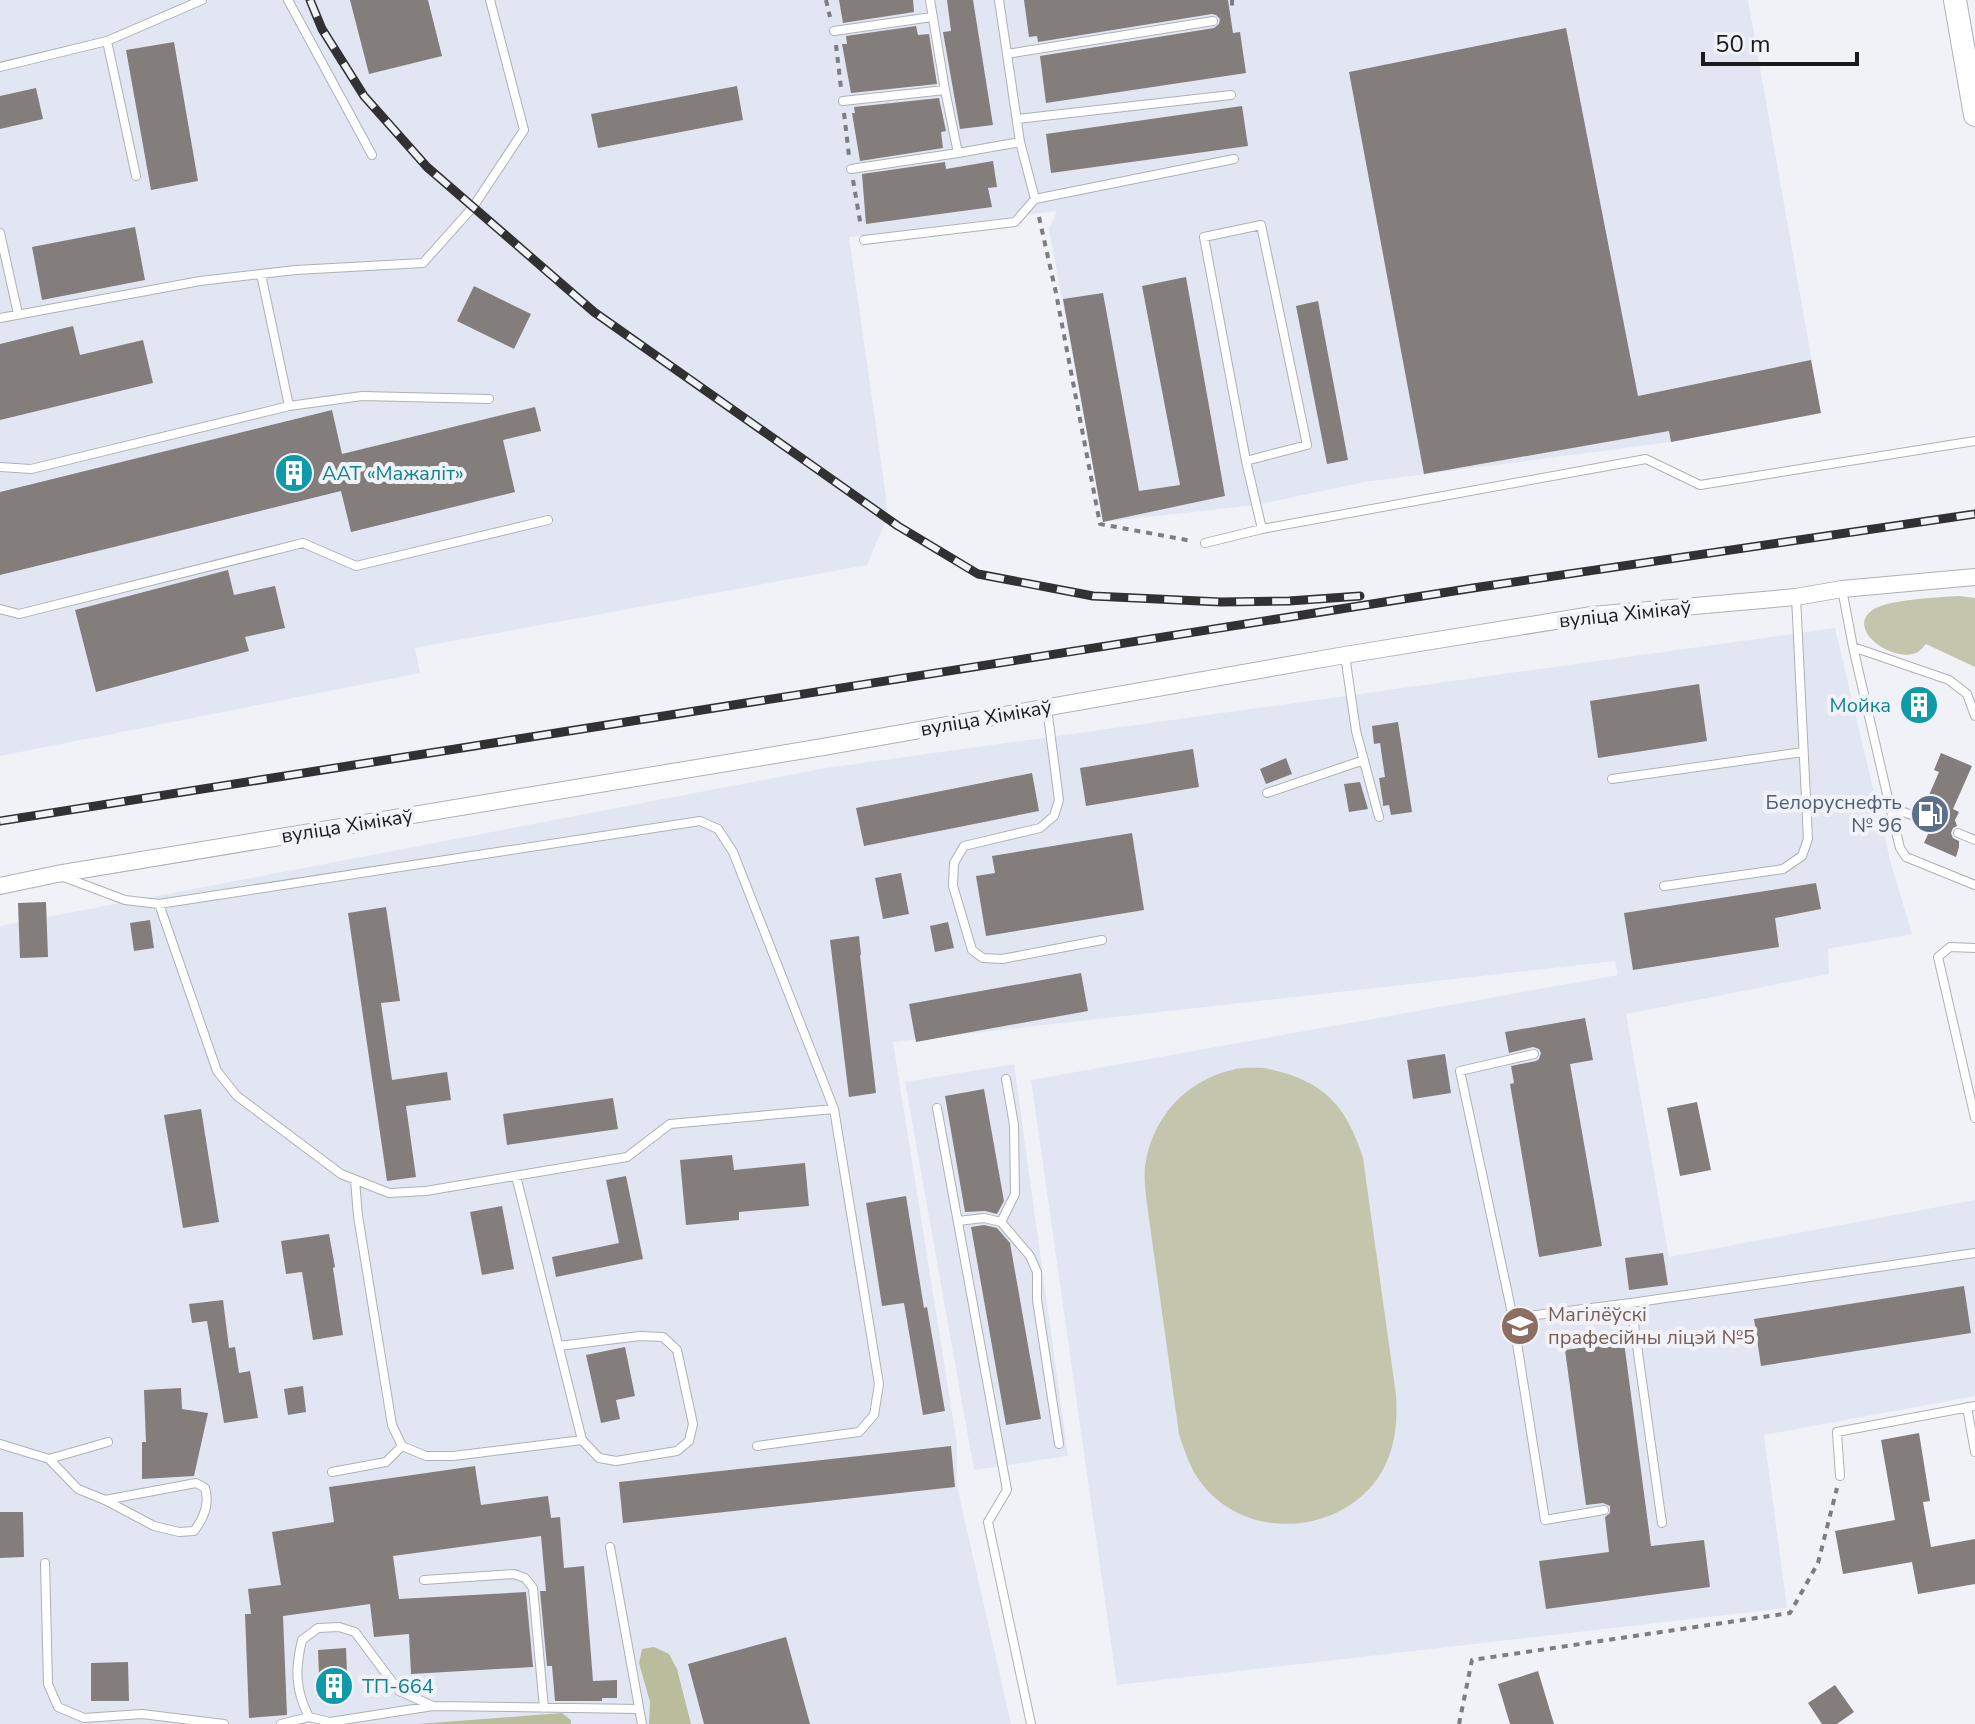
<svg xmlns="http://www.w3.org/2000/svg" width="1975" height="1724" font-family="'Nunito Sans',sans-serif">
<rect width="100%" height="100%" fill="#f1f2f8"/>
<path fill="#e2e6f2" d="M0,0H1748L1821,413L1671,442L1365,482L1256,505L1103,522L1049,229L1057,211L849,237L886,497L887,518L867,565L415,648L420,673L0,756Z
M1835,628L1891,864L1912,934L1828,949L1829,974L1626,1014L1669,1257L1975,1200V1396L1764,1435L1787,1608L1117,1685L1031,1080L1618,975L1615,961L893,1042L957,1444V1486L1011,1724H0V926L826,768Z
M1014,1064L1068,1456L974,1470L905,1082Z"/>
<path fill="#c3c5ac" d="M1959,596L1975,598V667L1926,644C1923,647 1921,650 1918,652C1896,665 1842,629 1874,609C1888,600 1940,597 1959,596Z
M1264,1068C1322,1080 1345,1102 1363,1158L1396,1395C1398,1424 1395,1452 1378,1478C1338,1535 1246,1541 1202,1484C1190,1469 1185,1452 1179,1434L1146,1197C1145,1187 1144,1176 1145,1166C1152,1118 1185,1081 1232,1070C1242,1067 1253,1068 1264,1068Z"/>
<path fill="#babd9c" d="M654,1647L669,1654L677,1669L691,1724H649L650,1702L639,1663L642,1649Z
M562,1713L571,1720V1724H418Z"/>
<path fill="#837d7c" d="M350,0H428L442,56L369,74Z
M839,0H913L914,12L843,23Z
M947,0H973L993,125L960,129L943,32L951,31Z
M1024,0H1228L1233,33L1240,32L1246,73L1046,103L1040,56L1214,28L1219,24L1220,19L1216,15L1212,14L1038,42L1037,36L1029,37Z
M916,26L918,35L929,34L937,84L851,93L842,44H847L846,36Z
M1566,28L1638,396L1811,360L1821,413L1671,442L1669,431L1424,474L1349,72Z
M174,42L198,181L151,190L126,50Z
M737,86L743,120L598,148L591,114Z
M36,88L43,119L0,129V96Z
M939,98L946,131L941,132L943,148L860,161L852,113H855L854,107Z
M1242,106L1248,146L1051,173L1046,134Z
M993,161L997,187L988,188L992,207L866,224L862,174L945,162L946,169Z
M135,227L145,280L42,300L32,247Z
M1186,277L1225,496L1103,522L1063,299L1103,293L1139,491L1180,485L1142,286Z
M474,286L531,314L514,349L457,321Z
M1318,301L1348,460L1327,464L1296,306Z
M73,326L80,355L143,340L153,383L0,420V344Z
M535,407L541,431L503,440L515,492L351,532L341,491L0,575V492L332,410L342,454Z
M228,570L234,595L275,586L285,628L245,637L249,651L96,692L75,610Z
M1699,684L1707,741L1598,758L1590,701Z
M1912,687L1937,696L1926,724L1902,715Z
M1398,722L1412,812L1391,815L1389,805L1383,806V803L1379,778L1385,777L1380,743L1374,744L1372,726Z
M1193,749L1199,787L1086,806L1080,768Z
M1941,753L1972,766L1953,809L1959,812L1955,820L1957,826L1953,828L1951,833L1953,838L1959,841V847L1956,857L1924,843L1928,834L1926,827L1930,825L1932,820L1930,815L1923,812V809L1939,772L1934,770Z
M1286,758L1292,774L1266,784L1260,769Z
M1032,773L1039,811L864,846L856,808Z
M1360,782L1368,809L1349,812L1344,784Z
M1132,833L1144,910L986,936L976,876L995,873L992,856Z
M901,873L909,914L883,919L875,878Z
M1816,883L1821,909L1775,918L1779,947L1633,970L1624,913Z
M46,902L48,957L20,958L18,903Z
M386,907L400,1001L381,1003L392,1080L447,1072L451,1100L406,1106L416,1177L387,1181L348,913Z
M150,920L154,948L134,951L130,923Z
M948,922L954,948L935,952L930,926Z
M859,936L861,955H860L876,1093L849,1097L830,940Z
M1081,973L1088,1011L916,1042L909,1004Z
M1585,1018L1593,1060L1570,1064L1602,1246L1539,1257L1510,1084L1514,1083L1511,1066L1536,1061L1539,1059L1541,1053L1539,1049L1533,1047L1509,1053L1505,1032Z
M1445,1054L1451,1093L1413,1099L1407,1060Z
M984,1089L1004,1201L997,1214L985,1211L965,1212L945,1096Z
M613,1098L618,1129L507,1145L503,1114Z
M1697,1102L1711,1170L1680,1176L1667,1108Z
M201,1109L219,1222L183,1228L164,1115Z
M732,1155L734,1170L805,1163L809,1206L739,1212V1220L686,1225L680,1160Z
M626,1176L643,1259L556,1277L552,1257L619,1243L606,1180Z
M906,1196L924,1308L927,1307L945,1411L923,1415L904,1303L882,1306L866,1203Z
M502,1206L514,1269L482,1275L470,1212Z
M984,1225L997,1228L1010,1243L1041,1419L1006,1425L971,1227Z
M329,1234L335,1267L333,1268L343,1335L313,1340L302,1272L286,1274L281,1241Z
M1663,1253L1668,1285L1629,1290L1625,1258Z
M1964,1286L1971,1333L1761,1366L1754,1319Z
M223,1300L229,1348L235,1347L239,1373L250,1371L258,1418L224,1423L207,1321L192,1323L189,1304Z
M1624,1342L1651,1546L1704,1540L1710,1587L1546,1609L1539,1561L1609,1552L1605,1517L1610,1513V1506L1603,1503L1586,1505L1565,1350Z
M625,1347L635,1396L616,1400L620,1419L601,1423L586,1355Z
M303,1386L306,1412L288,1415L284,1389Z
M181,1388L182,1409L208,1413L194,1476L142,1479V1442H146L144,1390Z
M1919,1433L1930,1501L1923,1502L1931,1547L1975,1539V1584L1918,1594L1912,1562L1843,1574L1835,1531L1895,1520L1881,1440Z
M951,1446L955,1487L623,1523L619,1482Z
M475,1466L481,1505L548,1496L551,1518L560,1517L564,1568L584,1566L593,1681L617,1680V1698H602V1701H555L552,1666H547L540,1591H546L541,1536L393,1556L399,1599L526,1592L533,1667L411,1674L409,1634L374,1637L370,1604L283,1616L287,1715L249,1718L245,1614H251L248,1589L281,1585L272,1532L334,1522L329,1487Z
M0,1512H23L24,1557L0,1558Z
M786,1637L810,1724H704L688,1664Z
M346,1648L347,1673H343L345,1697L324,1698L322,1675H319L318,1650Z
M128,1662L129,1701H91V1663Z
M1538,1671L1554,1724H1510L1498,1684Z
M1835,1685L1854,1712L1837,1724H1822L1808,1703Z"/>
<g fill="none" stroke-linecap="round" stroke-linejoin="round">
<g stroke="#aeb0b5" stroke-width="10">
<path id="lane" d="M288,0L372,155
M930,0L945,90L958,153L1020,142
M999,0L1020,142L1035,199L1234,159
M834,31L932,17
M107,41L136,176
M1007,54L1213,21
M0,67L107,41L202,0
M843,101L945,90
M1017,119L1231,95
M851,169L958,153
M0,233L18,314
M864,240L1015,222L1035,199
M0,318L200,281L296,270L423,263L473,207L524,130L490,0
M289,406L362,396L489,399
M1246,461L1307,445L1261,225L1204,237L1246,461L1262,529
M0,467L31,469L289,406L261,274
M1205,543L1262,529L1646,459L1700,485L1975,441
M1842,589L1853,647L1890,807L1925,820
M0,609L19,614L303,543L356,566L548,520
M1853,647L1949,680L1967,694L1975,716
M1345,655L1356,731L1379,817
M1047,708L1059,800L1054,816L1040,828L964,846L954,863L953,886L972,950L983,958L1002,959L1102,940
M1612,779L1803,752
M1267,793L1364,760
M1890,807L1900,848L1906,857L1975,885
M1958,833L1975,840
M61,876L125,900L159,904L700,821L718,829L733,852L834,1109L879,1384L874,1415L859,1432L757,1446
M1664,886L1783,869L1802,856L1808,839L1796,597
M159,904L217,1071L237,1096L341,1174L389,1193L426,1191L627,1157L670,1124L834,1109
M1975,948L1950,947L1938,957L1975,1118
M1534,1054L1460,1071L1513,1318L1545,1520L1604,1510
M937,1108L1007,1490L988,1522L1031,1724
M516,1176L582,1440L599,1458L616,1461L677,1451L689,1441L693,1424L677,1350L663,1337L640,1336L559,1346
M355,1180L358,1216L392,1425L402,1446L426,1456H453L582,1440
M958,1221L984,1218L1001,1222L1030,1256L1037,1272V1300L1059,1444
M1001,1222L1015,1194L1014,1125L1006,1079
M1631,1303L1662,1523
M1513,1318L1631,1303L1975,1253
M1967,1407L1975,1452
M0,1444L49,1459L78,1489L105,1500L154,1526L179,1532L194,1531C204,1518 210,1504 205,1488L196,1483L105,1500
M49,1459L108,1442
M332,1472L386,1462L402,1446
M1840,1476L1837,1432L1975,1406
M610,1547L642,1724
M45,1563L48,1684L58,1707L84,1718L142,1714L224,1724
M424,1580L514,1574L525,1578L533,1588L544,1708
M433,1706L330,1722L309,1717C295,1690 295,1669 302,1640L318,1628L339,1627L355,1632L399,1691L433,1706L639,1709
M281,1724L309,1717"/>
</g>
<g stroke="#aeb0b5" stroke-width="18">
<path id="street" d="M0,886L57,874L823,747L1345,655L1592,615L1796,597L1842,589L1975,577"/>
</g>
<g stroke="#aeb0b5" stroke-width="24">
<path id="secondary" d="M1955,0L1975,115"/>
</g>
<path stroke="#7d7d81" stroke-width="4" stroke-dasharray="6 6" stroke-linecap="butt" d="M826,0L830,17
M1223,13L1232,6V0
M836,45L841,88
M844,113L849,156
M853,180L861,227
M1039,217L1056,293L1100,524L1192,541
M1459,1724L1472,1660L1790,1613L1818,1563L1837,1488"/>
<use href="#lane" stroke="#fff" stroke-width="8"/>
<use href="#street" stroke="#fff" stroke-width="16"/>
<use href="#secondary" stroke="#fff" stroke-width="22"/>
<g stroke="#313134" stroke-width="9">
<path id="rail" d="M310,0L322,29L364,96L427,167L594,312L898,526L978,574L1093,596L1221,602L1289,601L1360,596
M0,821L1473,588L1975,514"/>
</g>
<use href="#rail" stroke="#f1f2f8" stroke-width="6" stroke-dasharray="18" stroke-linecap="butt"/>
</g>
<defs>
<g id="building-disc" transform="scale(2)"><circle r="9.5" fill="#0f9aa8" stroke="#f1f2f8"/><path d="M-4-6H4V6H1V3H-1V6H-4ZM-2.5-4.3h1.7v1.8h-1.7ZM.8-4.3h1.7v1.8H.8ZM-2.5-1h1.7V.8h-1.7ZM.8-1h1.7V.8H.8Z" fill="#fff"/></g>
<g id="fuel-disc" transform="scale(2)"><circle r="9.5" fill="#5c6f8a" stroke="#f1f2f8"/><path d="M-5.5-6h7V0h2V4h1.3V-2.5L3-4.5l.8-.8L6-3V5H2.5V1h-1V6h-7ZM-4.2-4.7v3.2H.2V-4.7Z" fill="#fff"/></g>
<g id="university-disc" transform="scale(2)"><circle r="9.5" fill="#8d6e63" stroke="#f1f2f8"/><path d="M0-5L7-2L0 1L-7-2ZM-4 1L0 2.5L4 1V4Q0 6-4 4Z" fill="#fff"/></g>
</defs>
<g fill-rule="evenodd">
<use href="#building-disc" x="294" y="473"/>
<use href="#building-disc" x="1919" y="705"/>
<use href="#fuel-disc" x="1930" y="814"/>
<use href="#university-disc" x="1520" y="1326"/>
<use href="#building-disc" x="334" y="1686"/>
</g>
<g text-anchor="middle" dominant-baseline="central" stroke-width="8" stroke-linejoin="round" paint-order="stroke">
<g font-size="20" fill="#0d838f" stroke="#f1f2f8" text-anchor="start">
<text x="322" y="473">ААТ «Мажаліт»</text>
<text x="1891" y="705" text-anchor="end">Мойка</text>
<text x="362" y="1686">ТП-664</text>
</g>
<g font-size="20" fill="#1b1b1d" stroke="#f1f2f8">
<text transform="translate(1625 614) rotate(-6)">вуліца Хімікаў</text>
<text transform="translate(986 718) rotate(-10)">вуліца Хімікаў</text>
<text transform="translate(347 826) rotate(-9)">вуліца Хімікаў</text>
</g>
<g font-size="20" fill="#4e5e75" stroke="#f1f2f8" text-anchor="end">
<text x="1902" y="802">Белоруснефть<tspan x="1902" dy="23">№ 96</tspan></text>
</g>
<g font-size="20" fill="#785e54" stroke="#f1f2f8" text-anchor="start">
<text x="1548" y="1314">Магілёўскі<tspan x="1548" dy="23">прафесійны ліцэй №5</tspan></text>
</g>
</g>
<path d="M1703 52v12h154v-12" fill="none" stroke="#1b1b1d" stroke-width="4"/>
<text x="1715" y="52" font-size="24" fill="#1b1b1d" stroke="#f1f2f8" stroke-width="6" paint-order="stroke">50 m</text>
</svg>
